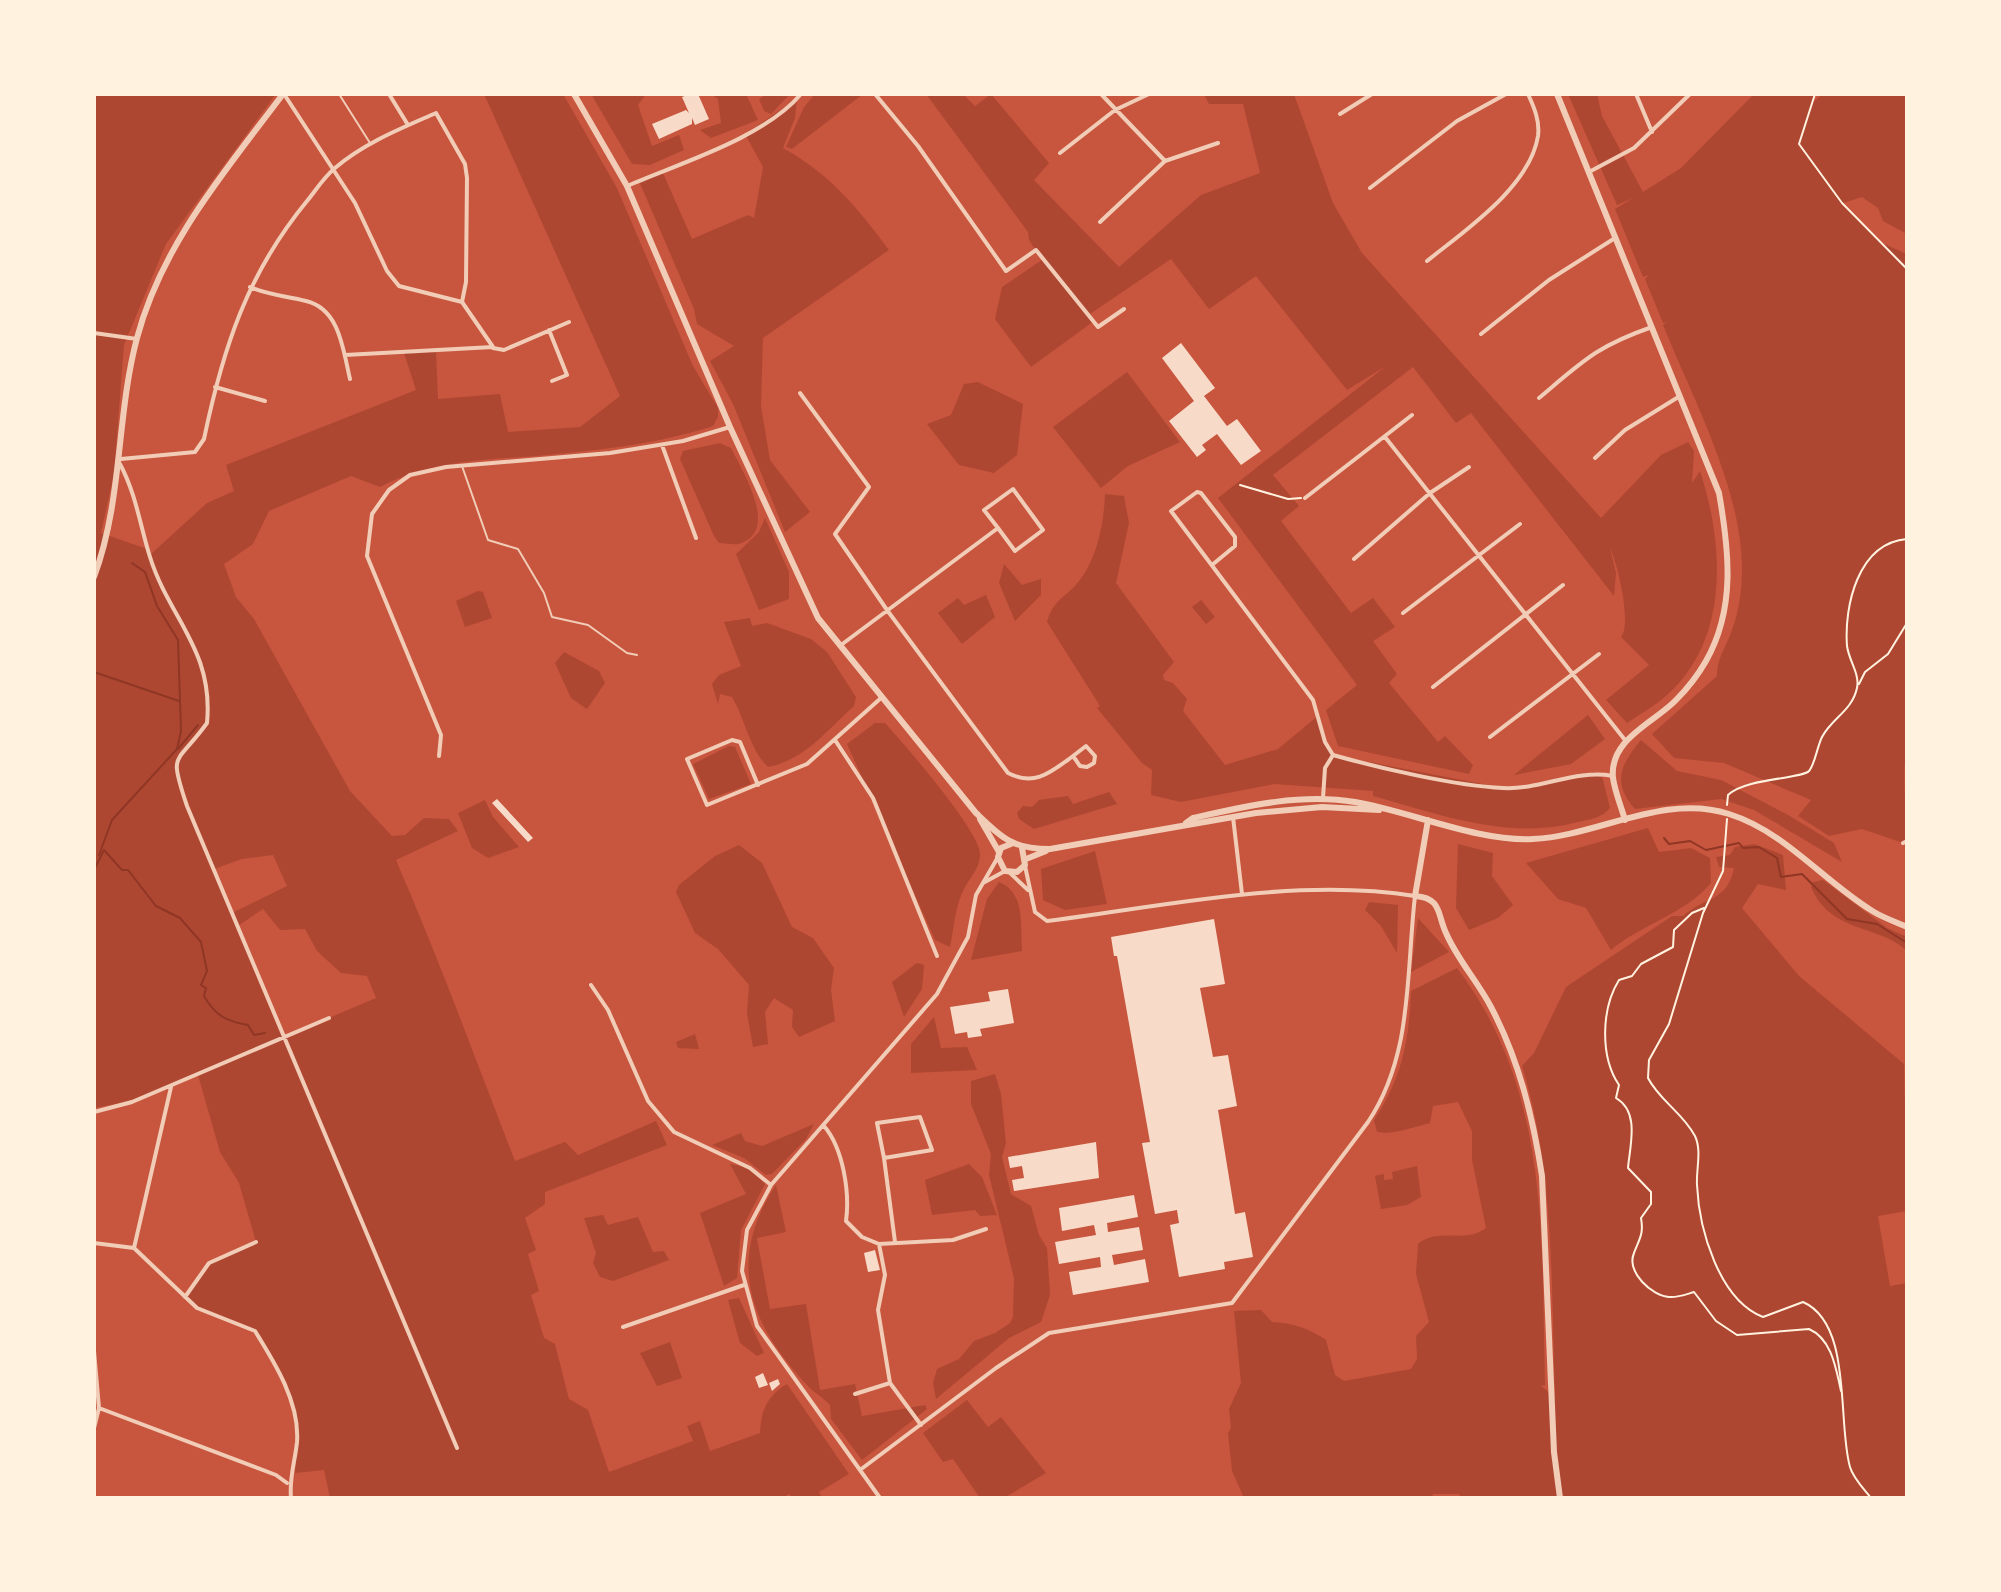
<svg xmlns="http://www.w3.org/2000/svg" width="2001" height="1592" font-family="'Work Sans',sans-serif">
<rect width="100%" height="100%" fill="#c8553d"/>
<path fill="#ae4732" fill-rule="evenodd" d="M94,94H276L166,244L124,345L114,474L101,533L150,550L151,554L207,503L234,491L226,465L416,390L404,353L436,351L438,399L500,394L508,432L580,427L620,396L484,94H563L617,188L693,366L718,408V417L713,426C655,445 597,450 536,456C481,460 430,461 380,487L351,476L269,511L253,544L224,564L236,597L254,619L350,791L392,836L405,835L424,818L449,819L458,831L396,860C439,959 476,1061 515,1161L565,1142L578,1155L656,1121L667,1145L545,1192V1204L525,1218L536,1250L528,1254L539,1291L531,1295L544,1338L555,1344L569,1399L588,1410L609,1472L693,1441L687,1426L700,1421L710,1451L760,1433C761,1410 767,1396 787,1384L849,1474L819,1492L822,1498H792L789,1494L783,1498H330L324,1470L295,1473L297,1433L289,1395L255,1331L241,1323L211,1316L185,1297L209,1263L256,1242L239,1183L220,1152L198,1075L126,1102L94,1108ZM273,855L287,886L232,913L214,869L242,859ZM263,909L280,930L305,929L317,951L341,973L367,976L376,998L284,1037L238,926Z
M591,94H646L638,105L652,146L679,135L684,150L650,165L632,164Z
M711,94H746L758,120L711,138L700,130L721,123L718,99Z
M767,94H790L771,114L764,111L759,99Z
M815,94H863L792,149L786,147L804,107Z
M926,94H963L975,106L991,94L1049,163L1034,180L1119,267L1201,195L1260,173L1243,104H1209L1204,94H1294L1333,203L1362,253L1601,518L1661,455L1688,442L1694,451L1692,483L1700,471C1724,544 1730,639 1667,695C1655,706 1640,714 1627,723L1606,700L1649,665L1621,637C1632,624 1618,565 1610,548L1616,573L1614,596L1471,413L1456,423L1413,367L1273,475L1299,506L1281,521L1351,613L1373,598L1395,627L1373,641L1397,674L1389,683L1438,742L1445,736L1473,765L1469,774L1338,746L1326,710L1357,685L1218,498L1386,366L1347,390L1256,276L1209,309L1171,259L1090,314L1094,321L1031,367L995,319L1002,287L1042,260L1029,240L1028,232Z
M1568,94H1597L1602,116L1643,192L1681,168L1754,94H1815L1813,102L1823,94L1907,95V234L1883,221L1878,208L1862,197L1843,203L1882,243L1907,254V752C1901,764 1907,822 1907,841L1903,843L1862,829L1829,836L1798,816L1811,800L1724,763L1674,758L1652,734L1717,676C1716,660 1727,645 1732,630C1739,611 1742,590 1742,570C1742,489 1693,399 1663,325L1667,322L1663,323L1645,279L1649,275L1643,277L1615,209L1633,198L1617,205Z
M797,99L795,118L783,148C831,175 856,206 889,250L763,338L761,406L770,460L810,512L785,532L733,404L710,361L734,346L697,324L694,309L639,181L662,171L692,239L748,215L754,218L763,167L745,134Z
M1127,372L1180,442L1128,466L1101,488L1053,427Z
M978,382L1023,404L1017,455L994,473L959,465L927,424L951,415L964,384Z
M720,443L731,448C742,471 781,531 739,544C733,545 725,543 719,543L714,536L680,459L683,451Z
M1105,494L1124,496L1129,523L1116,583L1174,662L1163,675L1164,680L1173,683L1187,699L1183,711L1225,765L1278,749L1319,715L1325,742L1333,755L1503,788L1533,787L1594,772L1602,776L1610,808C1602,818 1591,819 1578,822C1509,841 1439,814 1373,796V791L1274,784L1181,802L1151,795L1152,770L1142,763L1097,708L1100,706L1047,622C1052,604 1060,600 1073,588C1096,565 1104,525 1105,494Z
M765,518L789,572V599L759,610L736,554L759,532Z
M1004,564L1022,585L1041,579V595L1015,621L999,583Z
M478,591L483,592L492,618L465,627L456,601Z
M986,595L995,617L962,644L938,613L958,598L964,605Z
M1201,600L1215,617L1206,624L1192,607Z
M750,618L752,626L767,623L811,639L827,652L856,697L854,706C828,729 805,760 768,767C750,750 745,719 732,697L720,694L718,704L712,684L719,675L741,666L724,622Z
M564,652L599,671L605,683L587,709L571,698L555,663Z
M1588,715L1605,739L1571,764L1514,775Z
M875,723H885C904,744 978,829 980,853C981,866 971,877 965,887C955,905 954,928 950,947L935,940L847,744Z
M1641,740L1677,771L1721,780L1788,815L1834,843L1842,862L1754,810L1721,799L1635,809C1612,783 1620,765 1641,740Z
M729,746L735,747L751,784L709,799L693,764Z
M1109,792L1117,804L1034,829L1019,819L1017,813L1023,806L1032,807L1039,800L1068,796L1073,804Z
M485,800L493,817L519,847L488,858L472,848L458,813Z
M1648,828L1659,852L1691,848L1710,858L1711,883C1685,914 1642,924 1611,950L1586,908L1558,899L1526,863Z
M1458,844L1493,853L1492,876L1513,905L1498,918L1469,930L1456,908Z
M1754,844L1783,855L1786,890L1758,884L1742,908L1799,976L1904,1064L1907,1211L1878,1216L1890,1286L1907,1283V1498H1461L1459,1494H1434L1429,1498H1244L1232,1471L1228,1433L1231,1428L1229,1409L1241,1383L1234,1311L1261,1310L1272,1322C1293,1323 1308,1328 1326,1340L1335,1375L1344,1381L1411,1369L1417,1359L1416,1336L1429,1322L1416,1274L1418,1244C1438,1227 1466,1244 1486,1228L1472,1160V1131L1458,1102L1433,1106L1430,1123C1413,1127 1395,1135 1377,1132L1374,1120C1402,1078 1409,1041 1411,991L1457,968C1551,1092 1541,1238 1545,1385L1541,1386L1555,1397C1551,1286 1555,1173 1522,1066L1534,1053L1566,987L1672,916H1683C1706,896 1727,902 1734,868L1719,867L1716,857L1730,855L1735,847Z
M739,845L762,863L792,927L813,938L834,968L831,990L835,1021L799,1037L792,1027L793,1010L774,998L765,1012L768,1044L753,1047L747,1013L749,985L718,949L695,933L676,892L679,885L715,856Z
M1095,851L1107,904L1065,910L1043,900L1041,869Z
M1823,880L1887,928L1907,937V951C1879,924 1831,934 1811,887L1813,882Z
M999,882C1026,893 1020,925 1022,951L971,960L987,899Z
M1369,902L1398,905L1397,953L1381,926L1365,910Z
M1418,918L1449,952L1411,972Z
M917,963L924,965L922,989L904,1017L892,982Z
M934,1017L941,1048L967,1047L977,1070L911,1073V1044Z
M695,1034L699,1049L678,1048L676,1042Z
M995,1074L1001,1094L1006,1143L1002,1157L1011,1194L1031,1206L1039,1235L1047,1248L1050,1295L1041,1322L1009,1338L936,1399L933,1383L937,1369L959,1359L974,1341L995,1333L1010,1323L1013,1317L1014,1278L989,1175L991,1154L971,1104V1081Z
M814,1124L806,1139L772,1174L766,1175L744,1158L712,1145L741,1133L745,1141L762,1146Z
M730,1164L750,1168L765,1184L741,1230L737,1278L724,1286L700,1213L746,1194Z
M969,1164L982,1177L997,1215L980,1216L975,1210L932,1215L925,1180Z
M1417,1166L1421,1197L1407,1205L1381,1209L1375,1176L1384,1174V1180L1393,1179L1392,1172Z
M776,1185L786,1232L757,1238L770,1309L806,1304L820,1390L855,1384L862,1416L925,1405L927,1409L862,1460L831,1419L830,1405C823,1397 814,1393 807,1385C749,1324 726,1260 776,1185Z
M603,1215L608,1225L638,1217L653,1252L664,1251L669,1260L613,1281L600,1277L593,1263L596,1253L584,1218Z
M739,1298L764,1353L757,1356L740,1343L728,1300Z
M670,1342L682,1378L657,1386L640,1353Z
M967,1400L988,1427L1001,1417L1046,1473L1004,1498H980L953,1459L943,1462L923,1433Z"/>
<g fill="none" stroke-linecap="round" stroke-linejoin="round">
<path stroke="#8f3625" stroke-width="2" d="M94,672L179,701
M178,749L198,725
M1664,838L1669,844L1690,841L1706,850L1739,843L1743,848L1759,847L1777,858L1781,877L1802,874L1847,919L1877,924L1907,943
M99,855L112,820L177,749L181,731L178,640L157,606L145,572L132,563
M94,870L104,850L122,870H128L156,906L180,918L201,942L207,971L201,985L206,988L204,996C215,1015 225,1021 248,1025L254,1035L265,1033"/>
</g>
<path fill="#f7dbc8" d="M690,94H698L709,119L695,125L692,118V124L659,139L652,124L686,110L689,113L682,97Z
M1181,343L1215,388L1204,396L1227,426L1237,419L1261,451L1241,465L1217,434L1202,445L1206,450L1197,457L1169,421L1194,401L1162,358Z
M497,799L533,838L528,842L492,803Z
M1214,919L1225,984L1200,988L1213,1057L1228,1055L1237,1106L1218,1110L1235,1214L1245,1212L1253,1257L1224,1262L1225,1269L1179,1277L1170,1225L1179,1223L1177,1210L1155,1214L1142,1143L1150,1142L1117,956H1114L1111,937Z
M1008,989L1014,1023L980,1029L982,1036L968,1038L967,1032L955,1034L950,1007L990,1001L988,992Z
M1096,1142L1099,1178L1014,1191L1012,1180L1024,1178L1022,1166L1010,1168L1008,1157Z
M1134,1195L1138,1217L1107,1223L1108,1232L1139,1227L1143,1250L1112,1255L1114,1265L1145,1259L1149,1282L1073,1295L1069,1272L1101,1267L1100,1257L1059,1264L1055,1242L1096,1235L1094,1225L1062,1231L1059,1208Z
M875,1250L880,1270L868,1272L864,1253Z
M763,1373L768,1385L759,1388L755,1377Z
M778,1379L780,1384L772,1391L769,1383Z"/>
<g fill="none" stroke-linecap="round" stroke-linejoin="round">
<path stroke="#fff3e0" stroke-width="2" d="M1815,94L1799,144L1842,203L1907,269
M1240,485L1288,499L1301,498
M1859,684L1865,672L1888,654L1907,623
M1727,805L1728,795C1745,778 1802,779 1809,771C1815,764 1817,747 1822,737C1832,718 1852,711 1857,688C1860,674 1849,661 1847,646C1844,606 1858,543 1907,539
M1727,819L1723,871L1703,913L1669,1024L1649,1060L1648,1078C1659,1100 1683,1113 1695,1136C1702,1151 1696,1169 1697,1185C1699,1229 1719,1300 1763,1317L1803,1302C1853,1324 1837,1422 1850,1467C1853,1478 1864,1489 1871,1498
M1704,908L1692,913L1674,930L1673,947L1641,964L1632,976L1619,980C1601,1009 1600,1057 1619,1085L1616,1098C1640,1112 1630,1145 1628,1168L1651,1192V1204L1641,1218C1644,1235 1639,1239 1634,1253C1626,1272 1652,1296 1669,1297C1677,1298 1687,1294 1694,1292L1716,1321L1737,1335L1809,1329C1832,1339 1836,1369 1841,1391"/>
<path stroke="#f1ccb7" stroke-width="2" d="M339,94L370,143
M462,466L488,540L518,549L544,593L552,617L588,625L627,653L637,655"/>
<path stroke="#f1ccb7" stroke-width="4" d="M284,94L355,203L387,271L399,286L462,302
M389,94L408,125
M875,94L918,146L1006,271L1036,250L1098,327L1124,309
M1101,94L1165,161
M1636,94L1652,132
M1340,114L1372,94
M1060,153L1115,110L1149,94
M1589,172L1634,148L1690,94
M627,186C680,163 764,138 801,94
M1370,188L1457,121L1506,94
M1100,222L1165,161L1218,143
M1427,261C1464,231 1530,187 1538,136C1540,121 1534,107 1528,94
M250,287C268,295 287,296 306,301C340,309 343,350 350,379
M549,330L567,375L552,381
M94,333L137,339
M1481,334L1549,280L1615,238
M493,348L504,350L569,322
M215,387L265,401
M800,393L869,487L835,534L887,610L1008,773C1035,787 1051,772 1073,756L1080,766L1087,767L1094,763L1095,756L1086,746L1073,756
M1539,398C1583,361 1597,346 1652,327
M1385,437L1625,740
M662,445L696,538
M1595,458L1625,430L1680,396
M121,459L195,452L204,439C223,348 247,274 307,201C316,190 324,177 335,168C364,143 402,128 436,113L465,164L467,178L466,282L462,302L493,347L345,355
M120,464C136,494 140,525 150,557C169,618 214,650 207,723C176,766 168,750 187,806L457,1448
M1305,498L1412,415
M1354,559L1430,493L1469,467
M1212,565L1235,546V537L1201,493L1197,492L1171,511L1313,700L1325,742L1333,755C1379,768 1456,786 1503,788C1541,790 1575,769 1613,776
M1403,613L1520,524
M841,645L998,528L984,510L1013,489L1043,530L1015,551L998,528
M1433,687L1563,585
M1490,737L1599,654
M835,740L873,798L937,956
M439,756L441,735L367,556L372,514L389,490L410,475L446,467L610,453L683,441L730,427
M758,785L740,742L732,740L687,759L707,805L807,764L881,698
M1323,798L1325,768L1333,755
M1233,817L1242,894
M1903,843L1907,841
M1009,872L1028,890
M983,883L1005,871
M591,985L608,1010L648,1101L674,1132L750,1168L771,1185
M94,1112L132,1102L329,1018
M920,1117L932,1150L884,1158L877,1123Z
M824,1126C843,1148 850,1192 846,1221L862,1237L879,1244
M884,1158L895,1242
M94,1243L134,1248L197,1308L255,1331C275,1363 300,1403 297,1442C295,1462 289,1478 291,1498
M134,1248L171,1087
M185,1297L209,1263L256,1242
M623,1327L744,1285
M94,1351L99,1408L94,1428
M890,1383L921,1425
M855,1394L890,1383L878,1310L885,1275L879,1244L953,1240L986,1229
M99,1408L276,1475L287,1483
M860,1470L996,1368L1049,1333L1232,1303L1368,1122C1413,1055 1406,974 1415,896C1296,877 1165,906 1047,921L1035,912L1025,866
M880,1498L757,1326L742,1271L747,1230L771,1185L937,994L968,937L976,895L998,857"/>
<path stroke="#f1ccb7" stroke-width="6" d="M574,94L627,186L730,427L818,618L976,813C1002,838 1012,849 1050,849L1256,813L1322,807L1379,810
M1557,94L1719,493C1729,550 1736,608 1706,661C1698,675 1687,689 1676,700C1654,723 1609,739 1613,778C1615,792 1621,806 1625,820
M94,577C123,499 116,417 137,338C162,244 226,170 283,94
M980,819L999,852
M1428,820L1415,896C1442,898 1437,914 1446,933C1457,959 1478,982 1491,1007C1519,1060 1533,1117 1542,1176L1554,1452L1560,1498
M1186,823L1193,818C1246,806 1301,793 1355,802C1409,811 1478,842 1533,839C1598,836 1663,793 1729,814C1786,832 1824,882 1874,912C1884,918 1896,922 1907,927
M1011,844L1001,848L998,857L1005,871L1017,872L1025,865L1022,848
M1026,859L1046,851"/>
</g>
<rect width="2001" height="1592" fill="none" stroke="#fff3e0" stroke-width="192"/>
</svg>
